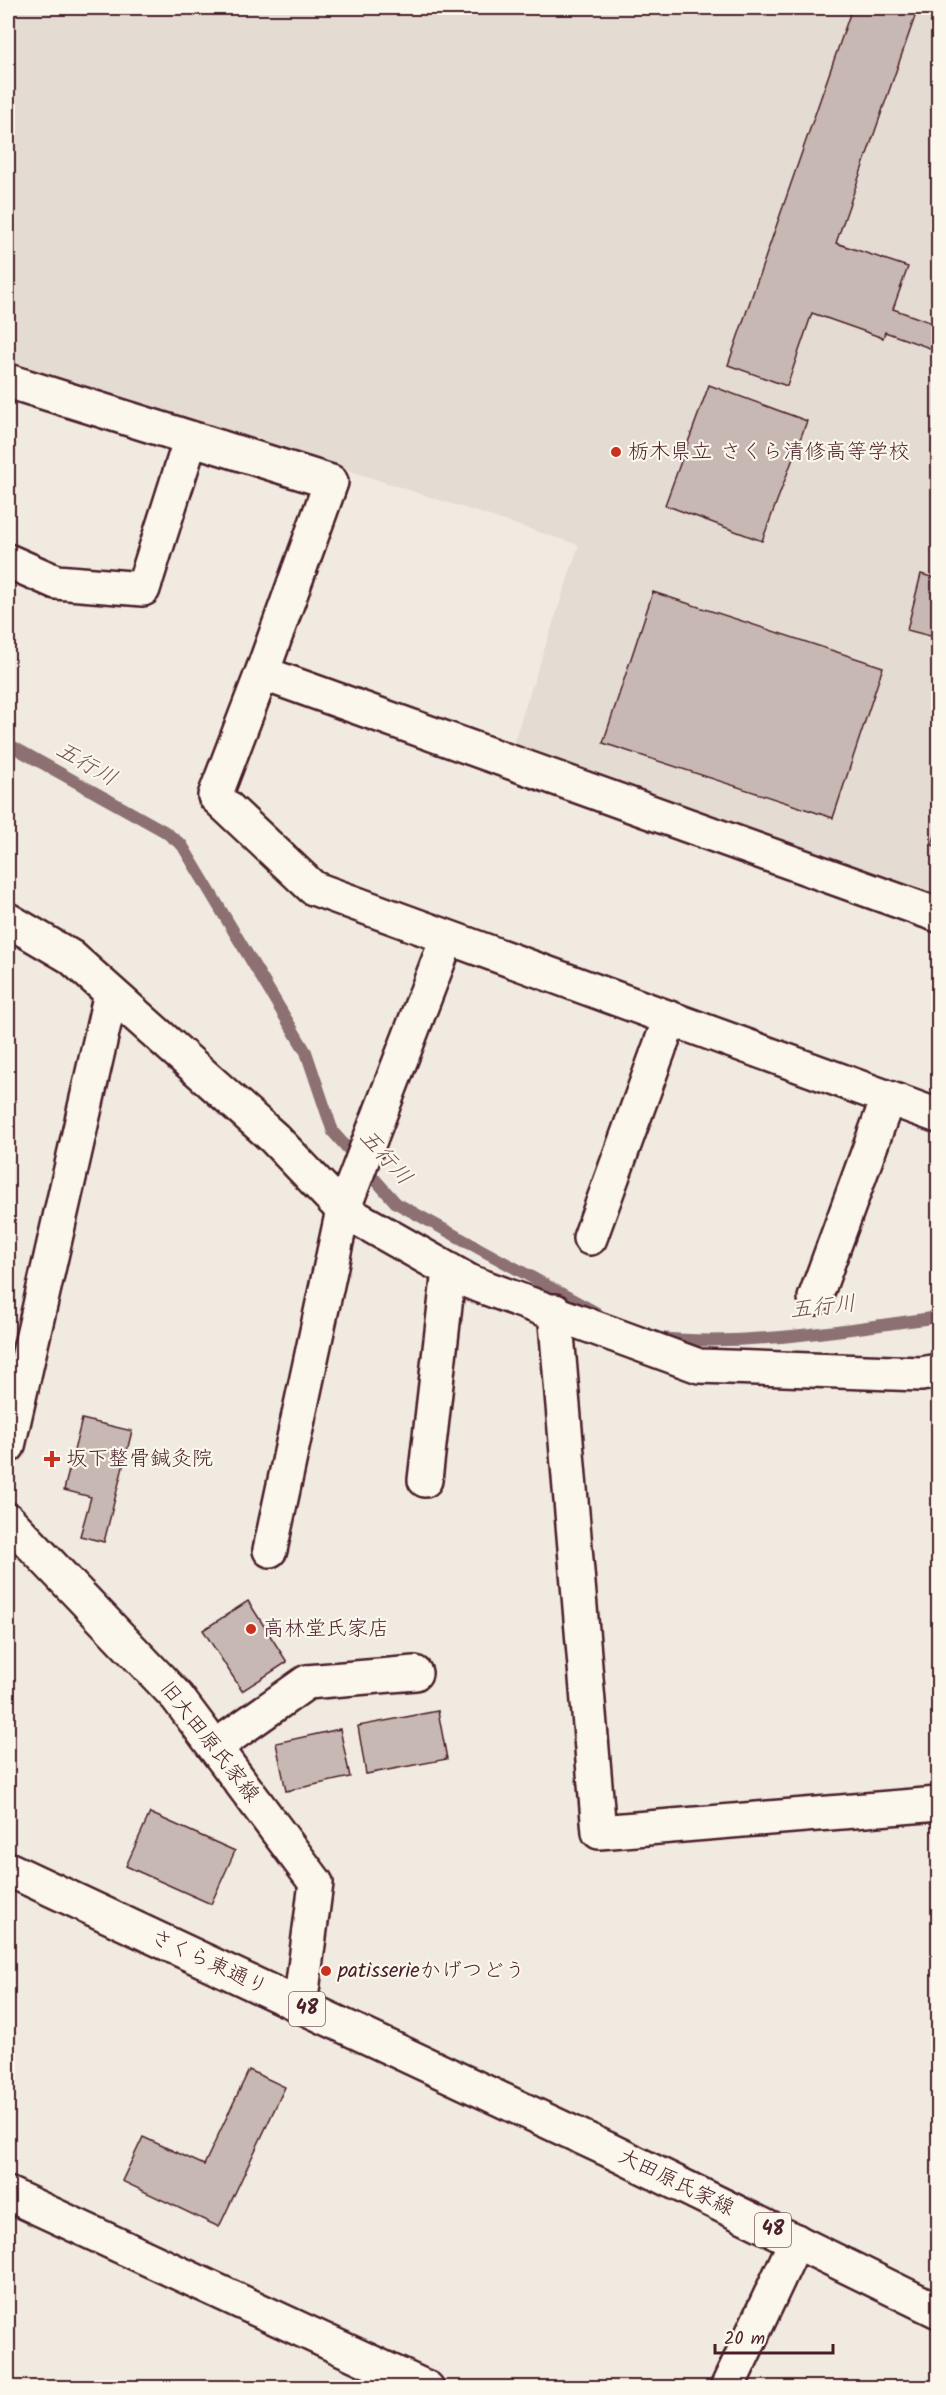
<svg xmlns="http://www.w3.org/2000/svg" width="946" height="2395" font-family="Kalam,'Klee One',sans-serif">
<rect width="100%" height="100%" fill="#f0eae0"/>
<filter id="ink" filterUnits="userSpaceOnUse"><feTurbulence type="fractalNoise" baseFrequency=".0167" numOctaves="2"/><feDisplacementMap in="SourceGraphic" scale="12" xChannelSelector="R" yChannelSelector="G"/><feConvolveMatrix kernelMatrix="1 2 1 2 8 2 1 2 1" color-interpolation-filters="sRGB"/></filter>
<g filter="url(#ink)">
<path fill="#e4dbd2" d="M8,8H938V899L761,837L513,744L579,545L8,360Z"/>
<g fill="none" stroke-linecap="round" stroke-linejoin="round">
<path stroke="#8c6f72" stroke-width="12" d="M8,744L164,831L182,845L306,1052L333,1132L396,1203L597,1313
M659,1338C746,1347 851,1329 938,1317"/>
</g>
<path fill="#c8b8b3" stroke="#4a1f2b" stroke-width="1.5" d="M852,8H918L836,243L908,267L893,309L938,325V351L885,332L883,338L812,313L787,386L728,365Z
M709,385L807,421L762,541L665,505Z
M921,574L938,579V638L907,630Z
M653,592L883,667L833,818L603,743Z
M938,826V847L932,845Z
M82,1419L132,1431L104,1542L80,1536L91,1497L64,1490Z
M248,1601L287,1662L242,1691L203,1630Z
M438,1711L447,1759L366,1774L358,1726Z
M340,1729L350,1777L286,1791L276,1743Z
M150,1813L235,1851L211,1904L126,1866Z
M249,2070L285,2087L219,2227L122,2181L143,2137L204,2165Z"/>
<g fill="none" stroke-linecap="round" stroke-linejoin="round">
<g stroke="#4a1f2b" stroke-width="38">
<path id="minor" d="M8,381L331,482L262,673L938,915
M8,561L56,582L143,589L191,438
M262,673L215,796L313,888L938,1116
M8,920L71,957L274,1138L343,1210L470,1282L699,1366L921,1374L938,1371
M590,1238L670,1019
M815,1298L888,1098
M555,1311L599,1832L938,1804
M8,1446L111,993
M425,1480L449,1270
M8,1520L177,1697L316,1883L300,2006
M270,1550L343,1210L447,939
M215,1747L307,1682L415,1673
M8,2194L427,2388"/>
</g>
<g stroke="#4a1f2b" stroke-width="38">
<path id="tertiary" d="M727,2388L796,2241"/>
</g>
<g stroke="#4a1f2b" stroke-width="38">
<path id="primary" d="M8,1869L607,2149L938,2311"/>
</g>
<use href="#minor" stroke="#fbf7ec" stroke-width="33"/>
<use href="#tertiary" stroke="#fbf7ec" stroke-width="33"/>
<use href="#primary" stroke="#fbf7ec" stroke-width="33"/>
</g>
</g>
<g fill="#c8321e" stroke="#fbf7ec" stroke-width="2">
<circle cx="616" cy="452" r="6"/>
<path d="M49 1450h6v6h6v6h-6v6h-6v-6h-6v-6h6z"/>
<circle cx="251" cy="1629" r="6"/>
<circle cx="326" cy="1971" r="6"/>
</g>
<g text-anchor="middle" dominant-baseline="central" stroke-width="4.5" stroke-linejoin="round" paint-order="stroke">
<g fill="#fbf7ec" stroke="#7f6065" stroke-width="1.5">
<rect x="289" y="1992" width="36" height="34" rx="4.5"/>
<rect x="755" y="2213" width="36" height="34" rx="4.5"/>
</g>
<g font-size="20" font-weight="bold" fill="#4a1f2b">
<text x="307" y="2009">48</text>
<text x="773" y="2230">48</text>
</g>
<g font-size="21" fill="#4a1f2b" stroke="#fbf7ec" text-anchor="start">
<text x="628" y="452">栃木県立 さくら清修高等学校</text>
<text x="66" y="1459">坂下整骨鍼灸院</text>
<text x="263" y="1629">高林堂氏家店</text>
<text x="338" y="1971">patisserieかげつどう</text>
</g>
<g font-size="21" fill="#4a1f2b" stroke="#fbf7ec">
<text transform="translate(209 1742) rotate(52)">旧大田原氏家線</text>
<text transform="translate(209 1963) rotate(25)">さくら東通り</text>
<text transform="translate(676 2183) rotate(26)">大田原氏家線</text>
</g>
<g font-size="22" font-style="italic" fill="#704e55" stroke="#fbf7ec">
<text transform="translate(86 765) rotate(30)">五行川</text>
<text transform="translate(385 1158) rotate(48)">五行川</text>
<text transform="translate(823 1308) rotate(-6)">五行川</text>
</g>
</g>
<rect width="946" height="2395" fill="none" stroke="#fbf7ec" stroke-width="30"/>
<rect x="15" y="15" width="916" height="2365" fill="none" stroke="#4a1f2b" stroke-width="2" filter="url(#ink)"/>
<path d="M715 2344v9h118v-9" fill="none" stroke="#4a1f2b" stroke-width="3"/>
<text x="724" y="2344" font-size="18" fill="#4a1f2b" stroke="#fbf7ec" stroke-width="4.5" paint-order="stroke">20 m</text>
</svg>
